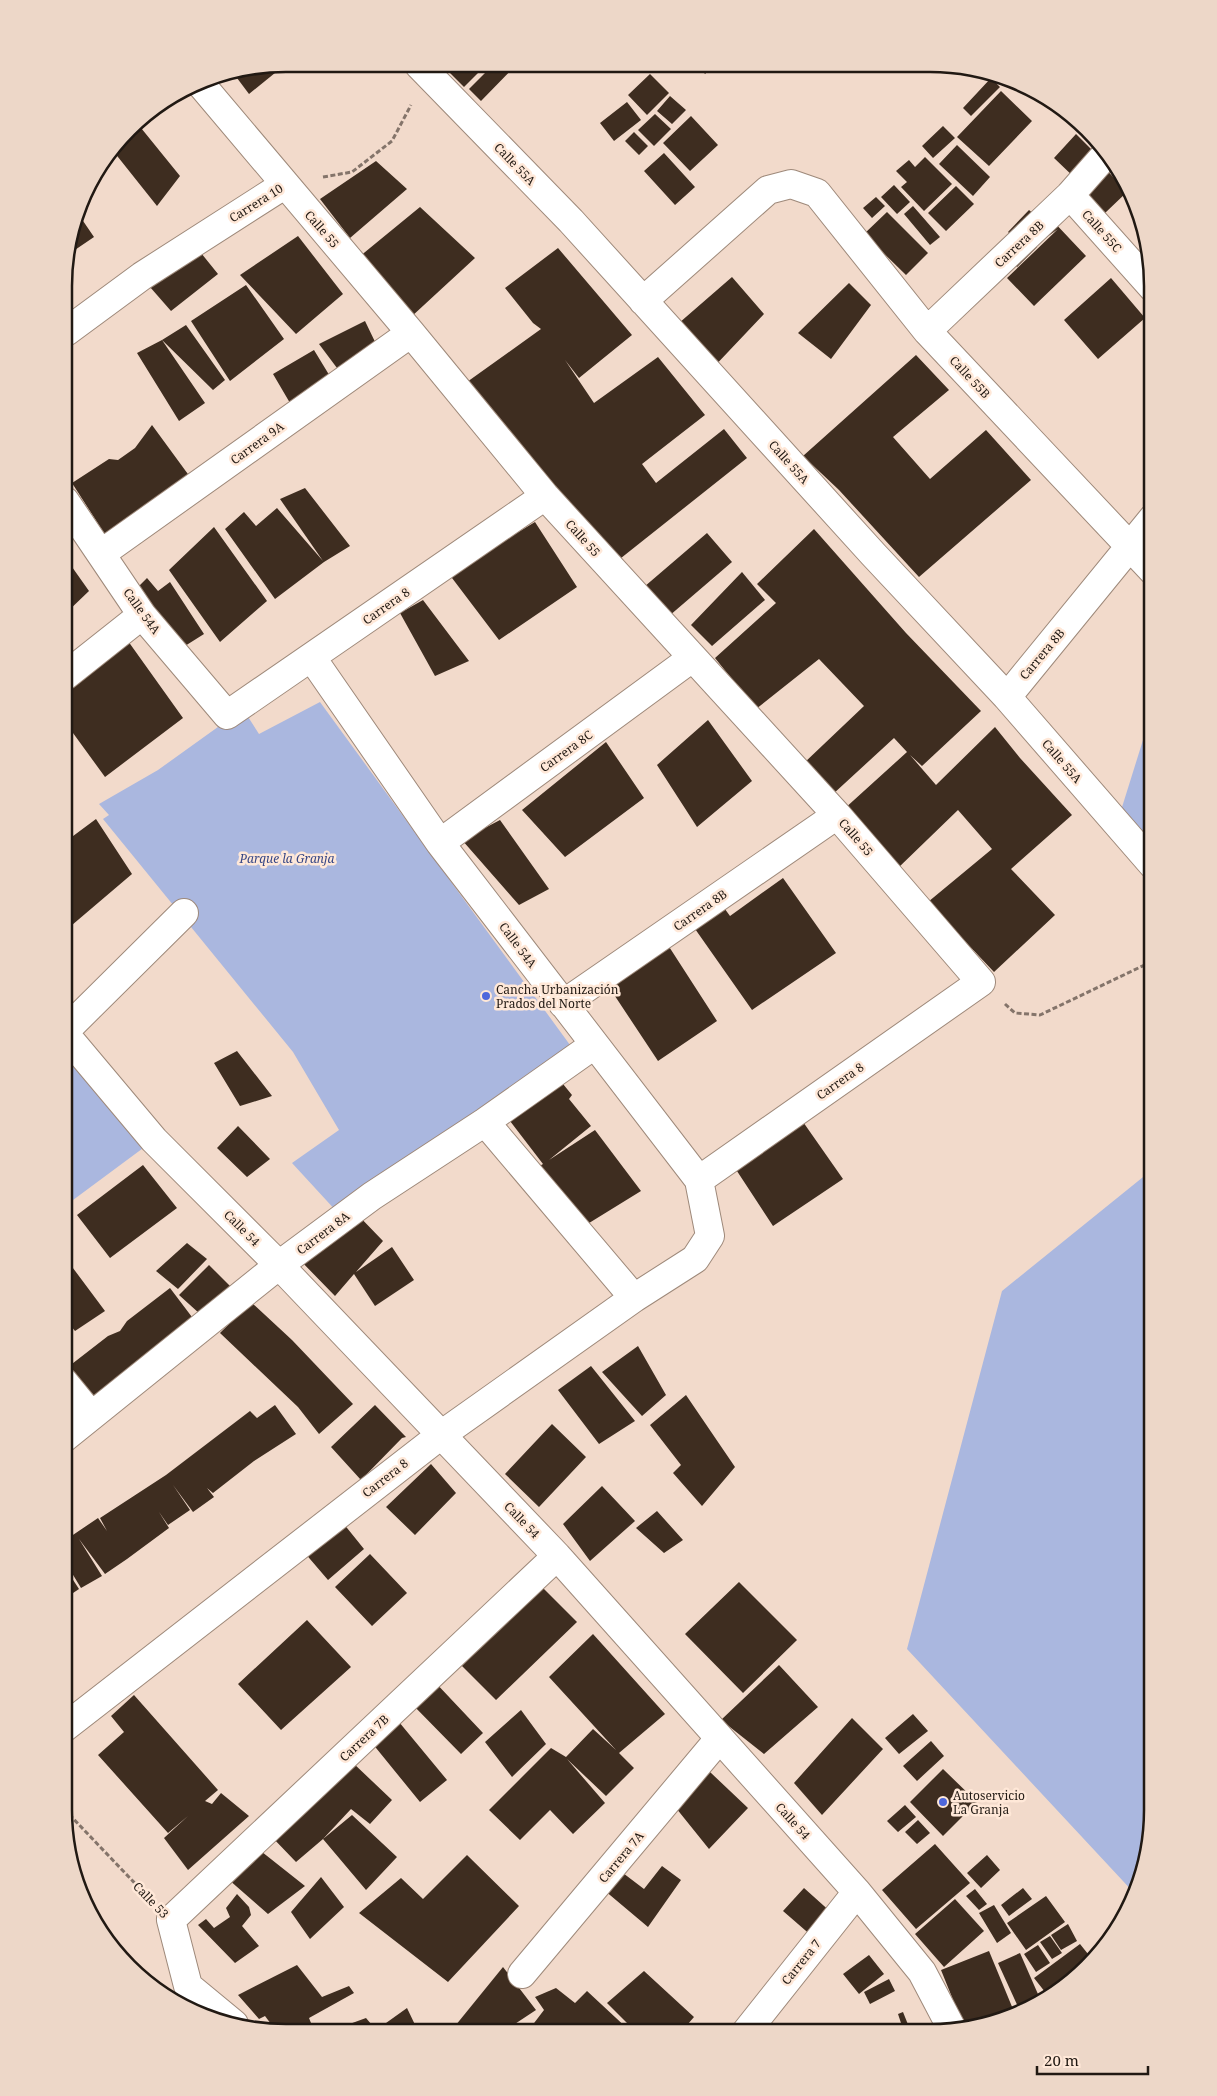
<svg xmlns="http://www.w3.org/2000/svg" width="1217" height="2096" font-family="'Noto Serif',serif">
<rect width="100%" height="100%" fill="#f2dacb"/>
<path fill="#aab7df" d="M320,702L570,1045L338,1213L292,1163L339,1130L293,1052L103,819L109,815L99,804L158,770L243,709L259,734Z
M1153,708V858L1118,820Z
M65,1034L154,1140L69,1203L64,1198Z
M1153,1169V1824L1136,1895L907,1649L1002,1291Z"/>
<path fill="#3e2d20" d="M286,64L249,94L234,74L275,66Z
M451,65H486L464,87L446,69Z
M493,65H516L481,101L469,89Z
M699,66H714L705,74Z
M650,74L669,93L647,115L628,95Z
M991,78L1000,87L971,116L963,108Z
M1001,91L1032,121L989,166L957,137Z
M670,96L686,110L672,124L657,111Z
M627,102L641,120L614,141L600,123Z
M655,114L671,129L654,146L638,130Z
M691,116L718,145L690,171L663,143Z
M1078,121L1101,147L1097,150L1073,125Z
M137,123L180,176L157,206L114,152Z
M943,126L955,138L933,158L922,146Z
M634,132L648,146L639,155L625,141Z
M1076,134L1098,156L1076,179L1054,158Z
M957,145L990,177L973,196L939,164Z
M664,153L695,187L675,205L644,171Z
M925,157L952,184L924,211L901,187L907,182L896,171L909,160L915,167Z
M376,161L407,189L350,238L320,199Z
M1115,163L1122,175L1119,178L1104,164Z
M1102,165L1127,192L1105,213L1080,186Z
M894,185L910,202L897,214L881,197Z
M956,186L974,204L946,231L928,213Z
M876,197L885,206L872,218L863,208Z
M913,206L940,237L930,245L904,214Z
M420,207L475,258L411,317L359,257Z
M1029,210L1036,216L1014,238L1008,232Z
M887,212L928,253L906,275L864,234Z
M79,215L94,237L66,256Z
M1052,220L1086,256L1034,306L1007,278L1058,229L1040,242Z
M298,236L343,294L296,334L240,275Z
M1030,241L1037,247L1017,267L1011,261Z
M197,248L218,274L171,311L150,287Z
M558,248L632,335L579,378L565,360L594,403L658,357L705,415L642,464L656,483L724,429L747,458L611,566L467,382L541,329L533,323L505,288Z
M732,277L764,314L710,371L671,330Z
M1111,278L1145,318L1098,359L1064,320Z
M849,283L871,305L831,359L798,333Z
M246,285L284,339L230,381L191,321Z
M365,321L378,348L337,368L319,344Z
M186,325L225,380L213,390L162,340Z
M162,340L205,403L179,421L137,353Z
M314,350L331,378L290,403L273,374Z
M916,355L949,390L893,437L930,479L986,430L1031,480L919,577L839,490L803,456Z
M152,425L193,481L166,502L159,495L106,536L72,483L109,459L118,460L135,448Z
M305,488L350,546L324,562L275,599L225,529L244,512L256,526L277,508L323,561L280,499Z
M535,522L577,587L499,640L449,574Z
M214,527L267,601L220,642L169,570Z
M814,529L906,633L981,711L922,766L910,755L936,785L995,727L1020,758L1072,815L1011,869L1055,915L994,972L928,902L992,849L958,810L897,869L843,810L907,752L894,738L832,795L803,764L864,706L819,659L756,709L715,658L776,603L757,584Z
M707,533L732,562L669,616L644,587Z
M65,557L89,591L65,614Z
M742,572L765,600L712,646L691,625Z
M147,578L158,591L170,582L204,634L177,651L134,591Z
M423,600L469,661L435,676L400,613Z
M128,641L183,718L105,777L65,722V690Z
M708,720L752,781L697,827L657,765Z
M606,742L644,798L565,857L522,810Z
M96,819L132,874L65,931V842Z
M500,820L549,889L519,905L462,840Z
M783,878L836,953L752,1010L693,926L722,905L730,916Z
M666,942L717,1021L658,1061L605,981Z
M237,1051L272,1096L240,1106L214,1063Z
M563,1084L572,1095L569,1099L591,1126L549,1160L595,1130L641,1191L581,1228L538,1167L543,1164L510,1121Z
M801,1119L843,1179L773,1226L735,1168Z
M238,1126L270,1159L247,1177L217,1148Z
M143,1165L177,1208L110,1258L77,1215Z
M355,1212L383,1241L356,1272L392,1247L414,1280L375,1306L354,1274L335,1296L297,1257Z
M187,1243L207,1259L178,1289L156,1271Z
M64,1256L105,1311L75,1331L64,1317Z
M209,1265L230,1286L200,1314L179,1295Z
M170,1288L198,1325L92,1407L75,1375L68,1367L108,1336L120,1331L127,1321Z
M251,1302L292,1340L353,1404L319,1434L298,1407L220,1333Z
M638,1346L666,1395L642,1416L602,1372Z
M591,1366L635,1421L599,1444L558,1390Z
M686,1395L735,1467L702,1506L673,1473L681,1465L650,1425Z
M64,1405L76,1420L64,1431Z
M275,1405L296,1434L254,1461L213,1493L207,1488L214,1497L193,1512L173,1485L190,1510L168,1525L159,1512L169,1528L127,1559L105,1574L79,1539L102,1576L81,1588L64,1560V1541L98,1518L107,1531L100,1518L166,1475L250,1411L257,1418Z
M375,1405L406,1437L402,1438L361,1480L331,1447Z
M552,1424L586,1457L539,1507L505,1474Z
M431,1464L456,1493L415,1535L386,1507Z
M602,1486L635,1521L590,1561L563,1524Z
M657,1511L683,1540L664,1553L636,1528Z
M339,1518L364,1549L328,1580L304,1552Z
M370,1554L407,1593L372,1626L335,1587Z
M64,1566L79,1589L64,1599Z
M739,1582L797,1640L743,1693L685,1634Z
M539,1584L577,1622L496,1700L458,1662Z
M307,1620L351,1667L281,1730L238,1684Z
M593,1634L665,1714L619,1753L634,1768L606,1796L567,1759L605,1803L573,1834L550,1810L520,1840L489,1810L551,1748L566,1757L593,1729L616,1750L549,1677Z
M779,1665L818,1707L764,1754L721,1720Z
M433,1680L483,1733L461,1754L410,1702Z
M134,1695L218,1790L205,1801L212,1804L221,1793L249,1816L188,1870L164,1838L188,1816L168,1833L98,1755L124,1732L111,1716Z
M521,1710L546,1744L512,1777L485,1742Z
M913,1714L928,1731L899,1754L885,1738Z
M852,1718L883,1749L822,1815L794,1783Z
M399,1722L447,1780L420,1802L372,1743Z
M931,1741L944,1756L917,1781L903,1766Z
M352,1762L392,1800L370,1824L351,1809L323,1839L296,1862L271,1836Z
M943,1769L977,1802L943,1836L910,1802Z
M710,1772L748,1808L709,1849L676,1808Z
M905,1805L916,1817L898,1832L887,1821Z
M352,1815L397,1857L366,1890L323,1839Z
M918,1820L930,1833L917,1844L905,1832Z
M935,1844L970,1883L916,1929L882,1890Z
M257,1848L305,1886L268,1914L228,1879Z
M467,1855L519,1906L448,1982L359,1913L401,1878L423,1899Z
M987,1855L1000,1870L981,1888L967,1873Z
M662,1866L681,1880L648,1927L604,1890L619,1870L644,1889Z
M321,1877L344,1907L310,1939L291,1912Z
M804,1888L833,1914L813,1937L783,1911Z
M1023,1888L1032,1899L1009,1916L1001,1905Z
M975,1889L987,1904L979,1910L966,1896Z
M237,1894L249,1907L251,1915L242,1926L259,1946L235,1963L198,1925L206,1919L214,1928L230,1917L226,1908Z
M1046,1896L1065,1922L1026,1950L1007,1923Z
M955,1899L984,1931L944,1967L915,1934Z
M994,1905L1011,1933L997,1943L979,1913Z
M1068,1924L1077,1941L1061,1950L1051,1935Z
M1050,1936L1062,1953L1052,1959L1040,1942Z
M1080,1944L1092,1959L1049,1997L1034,1978Z
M1038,1945L1050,1963L1036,1972L1024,1954Z
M989,1951L1015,2014L1002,2020L964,2027L941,1970Z
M1020,1953L1041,2001L1020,2011L998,1963Z
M869,1955L884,1974L859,1994L843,1974Z
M297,1965L322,1997L349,1986L354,1993L309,2018L313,2028L310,2030H284L271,2024L265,2016L259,2019L238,1995Z
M503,1967L536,2010L504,2031H451Z
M644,1971L694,2017L681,2032L635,2031L607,2003Z
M889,1979L895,1991L870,2004L864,1992Z
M556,1988L575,2003L587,1991L630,2031H528L544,2010L535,1997Z
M407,2008L418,2031H381L379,2028Z
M903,2012L911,2032H904L898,2014Z
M366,2018L377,2031H333V2030Z"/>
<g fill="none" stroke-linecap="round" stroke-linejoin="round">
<g stroke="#9e897a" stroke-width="30">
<path id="minor" d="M419,65L571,221L873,554L1007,697L1153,865
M199,82L411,333L545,496L837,815L981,982L699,1180
M1070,195L1153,288
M643,301L768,190L791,184L817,193L927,331L1153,571
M927,331L1070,195L1107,153
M66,332L142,276L284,185
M65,501L142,615L227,715L545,496
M102,553L411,333
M65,676L142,615
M1007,697L1153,518
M440,843L692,658
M563,1004L837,815
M65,1031L184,913
M65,1034L154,1140L279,1265L557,1556L857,1892L922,1972L952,2029
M485,1122L634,1298
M64,1382L91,1415
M64,1438L279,1265L372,1196L485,1122L594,1045
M64,1728L441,1435L634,1298L695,1259L710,1236L699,1180L440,843L312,658
M522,1974L719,1739
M234,2024L188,1986L171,1920L557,1556
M746,2032L857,1892"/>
</g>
<path stroke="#84746a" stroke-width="3" stroke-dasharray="5 2.5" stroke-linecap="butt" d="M323,177L352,172L392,141L411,105
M1005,1004L1015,1013L1040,1015L1153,961
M64,1809L148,1897"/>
<use href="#minor" stroke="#fff" stroke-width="28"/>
</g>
<g fill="#4e67dc" stroke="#ffe8d8" stroke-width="2">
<circle cx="486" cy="996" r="5"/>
<circle cx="943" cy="1802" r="5"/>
</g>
<g text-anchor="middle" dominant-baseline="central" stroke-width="5" stroke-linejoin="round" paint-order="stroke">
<g font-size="12" fill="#211913" stroke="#ffe8d8">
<text transform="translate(515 164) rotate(46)">Calle 55A</text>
<text transform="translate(256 203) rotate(-32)">Carrera 10</text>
<text transform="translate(322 229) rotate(49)">Calle 55</text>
<text transform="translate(1102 231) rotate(48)">Calle 55C</text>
<text transform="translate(1019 244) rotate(-43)">Carrera 8B</text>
<text transform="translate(970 377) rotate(47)">Calle 55B</text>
<text transform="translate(257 443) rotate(-36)">Carrera 9A</text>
<text transform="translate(789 462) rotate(48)">Calle 55A</text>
<text transform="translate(583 538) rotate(48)">Calle 55</text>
<text transform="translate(386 606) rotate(-35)">Carrera 8</text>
<text transform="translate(142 611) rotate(54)">Calle 54A</text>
<text transform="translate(1042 654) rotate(-50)">Carrera 8B</text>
<text transform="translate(566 751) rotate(-36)">Carrera 8C</text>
<text transform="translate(1062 761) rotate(49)">Calle 55A</text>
<text transform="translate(856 837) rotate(49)">Calle 55</text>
<text transform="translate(700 910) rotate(-35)">Carrera 8B</text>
<text transform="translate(518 945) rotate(53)">Calle 54A</text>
<text transform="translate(840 1081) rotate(-35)">Carrera 8</text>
<text transform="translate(242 1228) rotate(45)">Calle 54</text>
<text transform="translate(323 1233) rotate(-37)">Carrera 8A</text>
<text transform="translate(385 1478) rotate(-38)">Carrera 8</text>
<text transform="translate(522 1520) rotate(46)">Calle 54</text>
<text transform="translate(364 1738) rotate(-43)">Carrera 7B</text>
<text transform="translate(793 1821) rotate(48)">Calle 54</text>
<text transform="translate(621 1857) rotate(-50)">Carrera 7A</text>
<text transform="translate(151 1900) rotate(46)">Calle 53</text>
<text transform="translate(801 1962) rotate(-51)">Carrera 7</text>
</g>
<g font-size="12" font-style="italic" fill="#364685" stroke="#ffe8d8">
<text x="287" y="858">Parque la Granja</text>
</g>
<g font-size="12" fill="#211913" stroke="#ffe8d8" text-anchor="start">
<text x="496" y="989">Cancha Urbanización<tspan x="496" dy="14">Prados del Norte</tspan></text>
<text x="953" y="1795">Autoservicio<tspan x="953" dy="14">La Granja</tspan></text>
</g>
</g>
<path d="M0 0H1217V2096H0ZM286 72H930A214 214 0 0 1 1144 286V1810A214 214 0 0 1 930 2024H286A214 214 0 0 1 72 1810V286A214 214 0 0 1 286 72Z" fill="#edd7c8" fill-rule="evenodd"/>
<path fill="none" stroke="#211913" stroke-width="2.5" d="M286 72H930A214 214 0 0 1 1144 286V1810A214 214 0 0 1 930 2024H286A214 214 0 0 1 72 1810V286A214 214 0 0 1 286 72Z"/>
<path d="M1037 2066v8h111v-8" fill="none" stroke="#211913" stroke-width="2.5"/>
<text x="1044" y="2066" font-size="15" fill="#211913" stroke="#ffe8d8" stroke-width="4" paint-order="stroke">20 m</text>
</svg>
